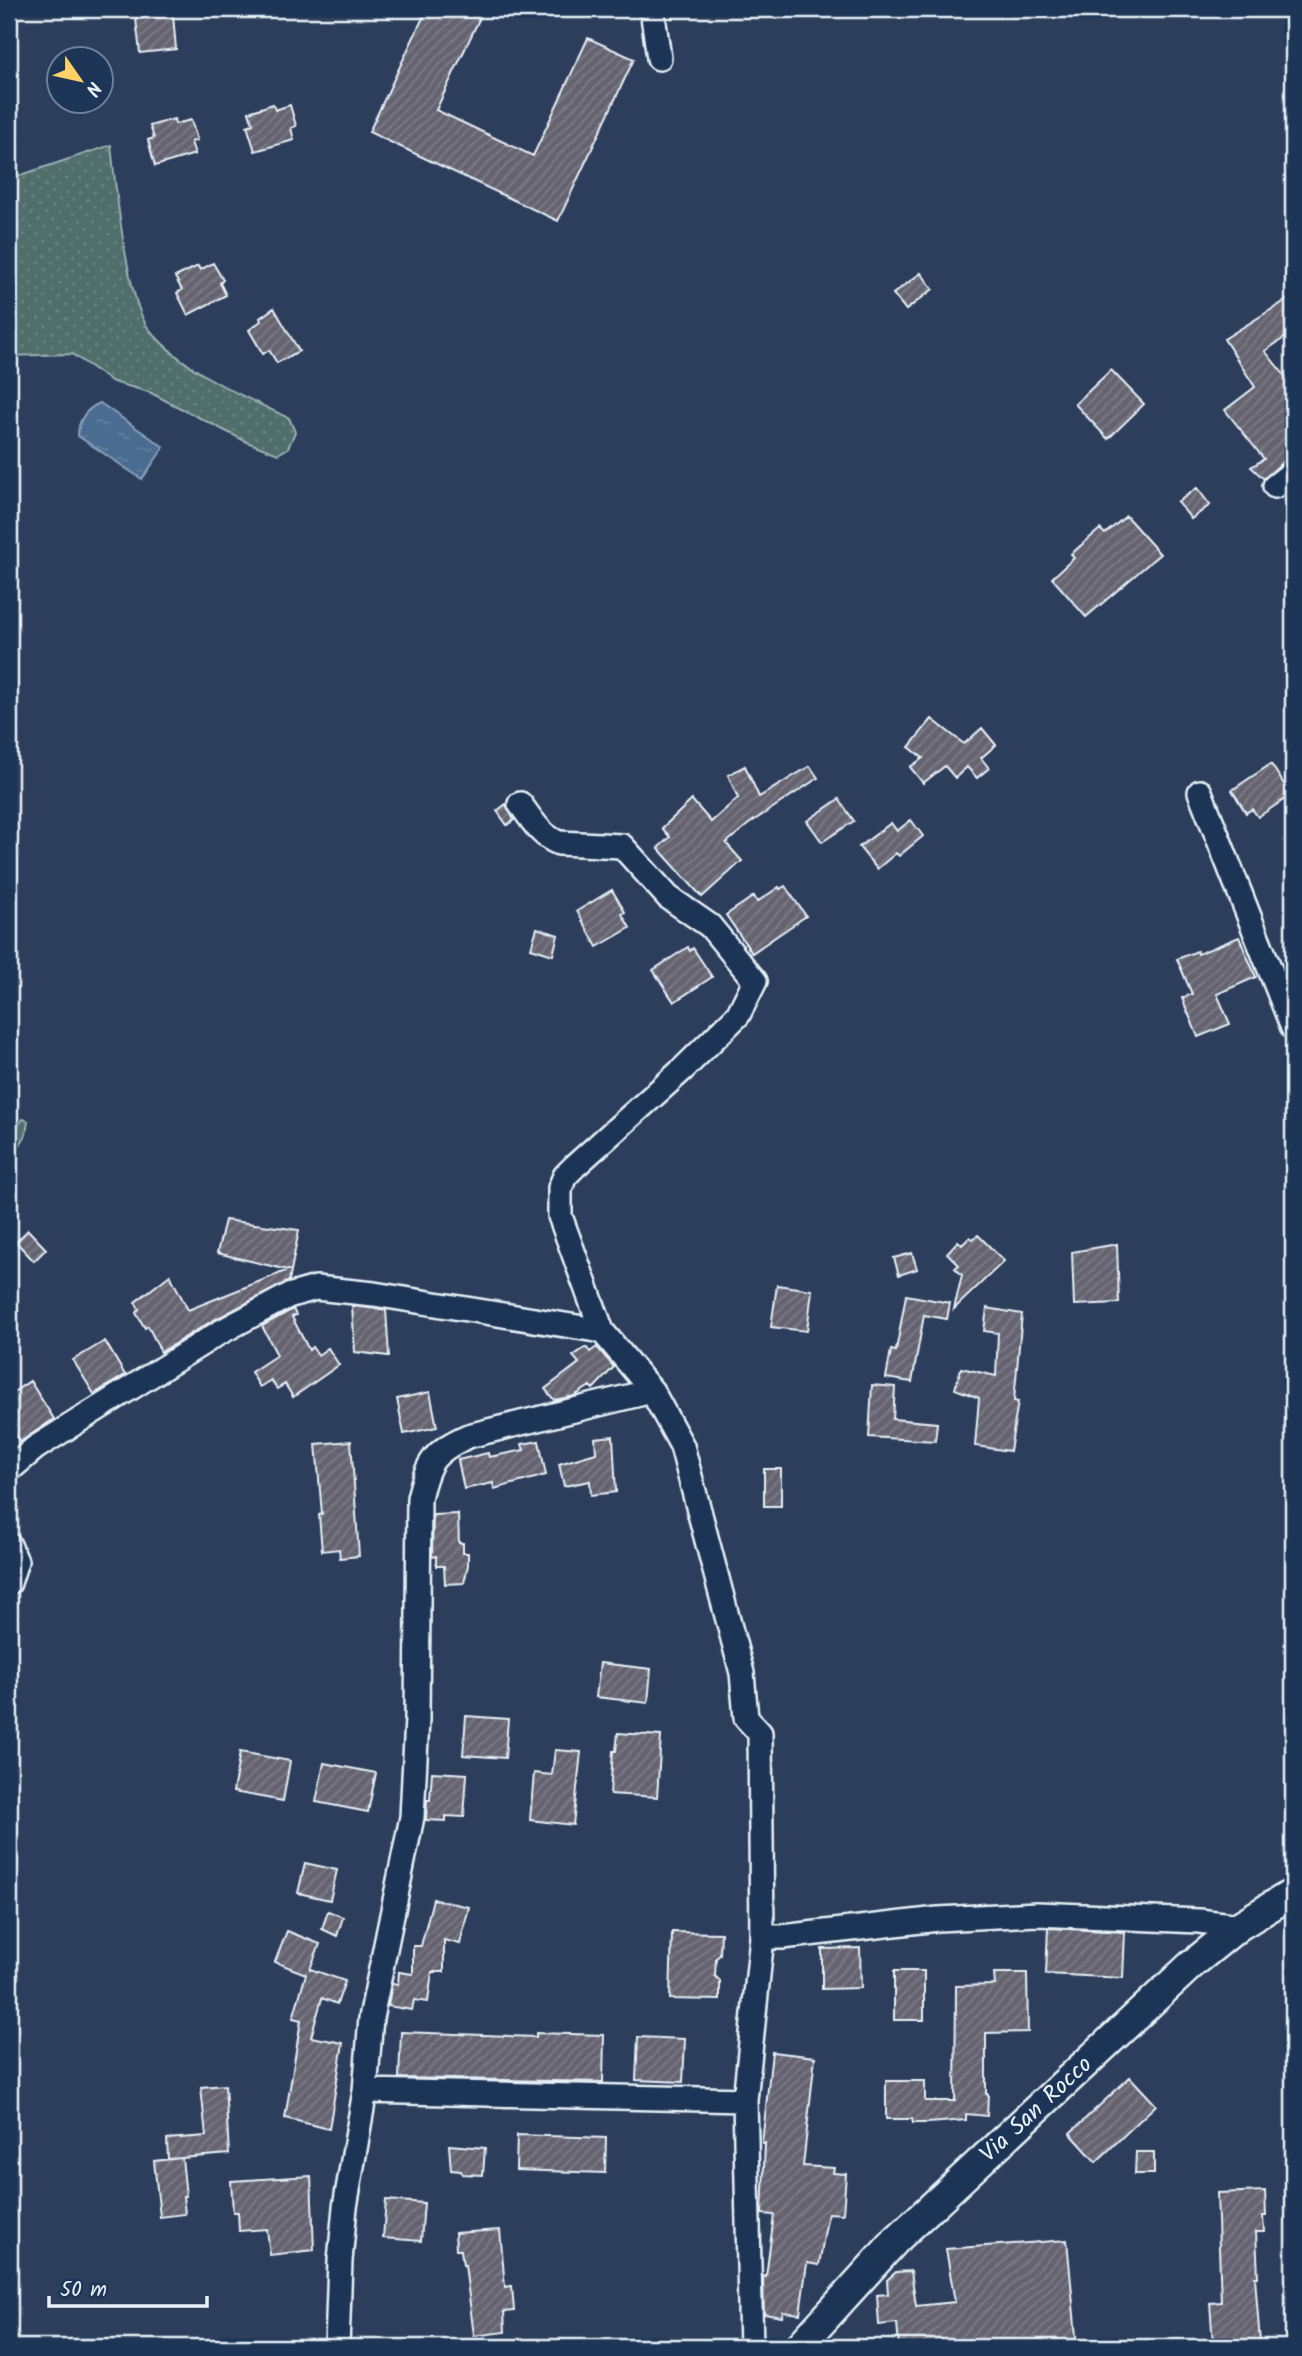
<svg xmlns="http://www.w3.org/2000/svg" width="1302" height="2356" font-family="Kalam,sans-serif">
<defs>
<pattern id="grass-dots" width="8" height="8" patternUnits="userSpaceOnUse" patternTransform="scale(1.75)"><rect width="8" height="8" fill="#506e6c"/><path d="M2 2h.1M6 6h.1" fill="none" stroke="#698382" stroke-width="1.8" stroke-linecap="round"/></pattern>
<pattern id="water-ripples" width="26" height="14" patternUnits="userSpaceOnUse" patternTransform="scale(1.75)"><rect width="26" height="14" fill="#496c90"/><path d="M2 4q2-2 4 0t4 0M15 11q2-2 4 0t4 0" fill="none" stroke="#6381a0"/></pattern>
<pattern id="building-hatch" width="6" height="6" patternUnits="userSpaceOnUse" patternTransform="scale(1.75)"><rect width="6" height="6" fill="#666471"/><path d="M-1 1l2-2M0 6l6-6M5 7l2-2" fill="none" stroke="#7c7b86"/></pattern>
</defs>
<rect width="100%" height="100%" fill="#2c3e5c"/>
<filter id="ink" filterUnits="userSpaceOnUse"><feTurbulence type="fractalNoise" baseFrequency=".0143" numOctaves="2"/><feDisplacementMap in="SourceGraphic" scale="14" xChannelSelector="R" yChannelSelector="G"/><feConvolveMatrix kernelMatrix="1 2 1 2 8 2 1 2 1" color-interpolation-filters="sRGB"/></filter>
<g filter="url(#ink)">
<path fill="url(#grass-dots)" stroke="#9cb0b2" stroke-width="2" d="M111,145C115,183 127,303 149,329C184,372 241,395 289,418L295,432L288,448L278,454L247,442L149,392L113,382L72,354L9,356V179Z
M23,1119L28,1121L26,1135L9,1162V1137Z"/>
<path fill="url(#water-ripples)" stroke="#89a1ba" stroke-width="2" d="M100,403L164,447L142,479L78,436C78,420 86,409 100,403Z"/>
<path fill="url(#building-hatch)" stroke="#e8f1f8" stroke-width="2" d="M427,9H484L436,110L533,156L588,38L634,59L558,221L369,132Z
M173,15L176,49L140,53L136,19Z
M273,104L275,110L290,105L296,126L291,128L294,140L255,151L247,126L253,124L249,112Z
M174,119L175,124L191,120L197,140L191,142L195,154L155,166L148,140L154,138L150,126Z
M213,263L223,280L220,283L226,295L188,315L177,293L182,290L175,277L198,266L200,270Z
M921,273L933,289L906,310L893,294Z
M1293,296V332L1265,351L1293,386V458L1284,461L1264,479L1251,467L1264,459L1225,410L1255,387L1224,339Z
M274,308L299,351L277,363L269,350L263,354L249,330L261,321L260,318Z
M1111,370L1144,404L1108,439L1075,404Z
M1197,488L1210,505L1191,519L1178,502Z
M1126,516L1160,554L1086,617L1052,578L1074,558L1071,554L1100,529L1105,534Z
M932,719L964,744L982,728L996,745L981,758L989,768L977,778L967,767L955,778L945,766L923,783L910,767L923,758L909,747Z
M1271,764L1291,795L1258,817L1252,809L1246,813L1232,790Z
M745,766L759,797L810,766L818,778L750,823L726,843L742,861L702,897L658,848L670,837L662,828L692,800L711,822L738,798L728,775Z
M839,799L854,821L822,842L807,821Z
M506,804L514,820L507,825L497,811Z
M911,820L923,836L899,856L896,853L877,869L859,847L891,823L897,831Z
M785,886L806,916L752,953L726,915L754,896L757,902L779,887L780,889Z
M612,890L625,912L622,914L630,928L597,947L577,911Z
M537,928L558,935L553,955L531,948Z
M1239,937L1256,977L1217,994L1230,1024L1198,1037L1182,998L1192,994L1177,959L1197,951L1198,954Z
M688,947L690,951L693,948L712,977L674,1002L653,970Z
M225,1220L299,1230L289,1281L210,1322L161,1352L148,1326L145,1328L136,1313L139,1309L135,1302L170,1275L188,1310L288,1270L217,1253Z
M28,1230L46,1249L34,1261L16,1242Z
M978,1235L1004,1261L954,1309L962,1275L955,1268L959,1265L947,1253L958,1241L962,1245L970,1237L973,1239Z
M1117,1244L1119,1303L1074,1305L1072,1252Z
M912,1253L917,1269L899,1275L894,1258Z
M777,1285L812,1290L807,1331L771,1327Z
M906,1295L950,1303L947,1319L924,1315L912,1382L886,1378L891,1350L896,1351Z
M352,1306L386,1310L389,1356L355,1352Z
M987,1308L1022,1314L1014,1401L1018,1402L1010,1451L975,1446L979,1398L955,1389L961,1368L996,1376L998,1333L984,1331Z
M293,1309L296,1315L292,1317L309,1350L312,1347L318,1355L328,1348L339,1365L293,1397L285,1384L277,1389L271,1380L260,1387L251,1372L277,1355L262,1326Z
M105,1341L125,1375L94,1394L73,1360Z
M586,1347L590,1352L597,1347L614,1367L593,1389L590,1386L574,1396L554,1400L545,1389L579,1363L573,1356Z
M30,1381L54,1419L20,1442L9,1425V1395Z
M872,1385L895,1387L893,1419L937,1423L935,1441L869,1437Z
M430,1392L437,1427L404,1434L397,1399Z
M613,1436L616,1492L591,1495L590,1481L564,1486L559,1464L596,1453L595,1438Z
M351,1441L359,1556L340,1558L339,1549L322,1551L319,1515L322,1514L316,1444Z
M539,1441L546,1475L494,1489L493,1483L464,1489L458,1460L488,1453L489,1457L524,1450L522,1444Z
M764,1469H781V1506H764Z
M458,1514L459,1543H463V1553H468V1565L464,1583L445,1584L444,1566H436V1556L432,1557L433,1515Z
M600,1663L651,1669L648,1703L596,1697Z
M466,1716L508,1719L505,1758L463,1755Z
M618,1733L661,1736L657,1797L610,1794L613,1751H616Z
M555,1750L581,1752L573,1825L530,1820L534,1773L552,1775Z
M240,1752L290,1761L283,1801L233,1792Z
M324,1763L376,1773L368,1812L316,1802Z
M432,1772L467,1774L464,1817L446,1816V1821L426,1820L427,1800H430Z
M305,1863L337,1870L330,1900L298,1893Z
M433,1899L469,1907L460,1944L444,1940V1972H432L428,2002L414,2000L412,2010L388,2006L392,1983L398,1984L399,1972L413,1974V1946H421Z
M328,1911L343,1917L337,1936L322,1929Z
M1048,1928L1125,1932L1123,1978L1046,1974Z
M287,1931L320,1944L310,1969L345,1981L337,2004L322,1998L311,2037L343,2043L329,2129L285,2118L301,2020L293,2018L306,1974L275,1962Z
M672,1932L721,1933L720,1955L716,1958L715,1976L720,1981V2000L670,1999Z
M860,1948L861,1988L822,1989V1949Z
M894,1971H924V2020H894Z
M994,1973H1027L1028,2032L986,2033V2094H988L987,2116L966,2114V2120L928,2123H913L912,2119H886V2081H925V2101H955L956,1986L995,1985Z
M401,2032L536,2037V2033L604,2035L603,2082L399,2078Z
M638,2037L685,2039L683,2082L636,2080Z
M772,2052L815,2057L803,2166L834,2168L833,2173L846,2174L843,2214L828,2213L819,2265L807,2263L800,2314L783,2312L782,2317L764,2314L763,2276L766,2277L774,2215L762,2214L765,2143H762Z
M1130,2077L1156,2105L1096,2162L1070,2133Z
M225,2085L229,2154L182,2158L186,2196H183L185,2214L160,2217L154,2161L182,2158L168,2159L167,2139L206,2136L201,2087Z
M517,2135L606,2138L605,2173L516,2170Z
M449,2145L485,2148L483,2175L462,2174L461,2171L451,2170Z
M1136,2152H1154V2174H1135Z
M311,2176L314,2250L270,2255L267,2229L239,2231L238,2212H233L231,2181Z
M1265,2191L1266,2216H1263L1264,2232H1256L1258,2277H1255L1260,2343L1254,2344L1255,2347H1217V2344H1213L1210,2303L1221,2302L1217,2193Z
M386,2200L424,2203L421,2241L383,2238Z
M500,2230L505,2287L512,2286L514,2311L504,2312L505,2332L474,2336L465,2265H463L461,2250H456L455,2233Z
M1067,2240L1077,2347H1021V2342L968,2347H899L897,2323L879,2325L877,2295L888,2294L887,2280L896,2272L911,2271L916,2306L955,2302L946,2249Z"/>
<g fill="none" stroke-linecap="round" stroke-linejoin="round">
<g stroke="#e8f1f8" stroke-width="28">
<path id="minor" d="M652,9L659,58
M1275,486L1293,472
M1200,792L1293,1028
M520,804C532,819 540,836 559,843L622,846L668,897L710,926L755,981L738,1015L682,1070L575,1166L565,1176L560,1188V1216L602,1331
M9,1470L35,1448L217,1334L288,1296L316,1288L374,1294L602,1331L652,1391L682,1446L742,1673L746,1718L760,1733L762,1937L745,2100L751,2347
M9,1545L16,1561L9,1583
M762,1937H782L938,1919L1037,1914L1199,1921L1239,1926
M365,2091L745,2100
M337,2347L340,2261L345,2207L365,2091L371,2018L412,1817L417,1719L419,1498C428,1461 433,1452 468,1436L652,1391"/>
</g>
<g stroke="#e8f1f8" stroke-width="33">
<g id="tertiary">
<path id="s1" d="M799,2347L896,2240L1191,1965L1239,1926L1293,1893"/>
</g>
</g>
<use href="#minor" stroke="#1d3557" stroke-width="23"/>
<use href="#tertiary" stroke="#1d3557" stroke-width="28"/>
</g>
</g>
<g text-anchor="middle" dominant-baseline="central" stroke-width="5" stroke-linejoin="round" paint-order="stroke">
<g font-size="24" fill="#e8f1f8" stroke="#1d3557">
<text stroke="none"><textPath href="#s1" startOffset="336">Via San Rocco</textPath></text>
</g>
</g>
<rect width="1302" height="2356" fill="none" stroke="#1d3557" stroke-width="35"/>
<rect x="18" y="18" width="1267" height="2321" fill="none" stroke="#e8f1f8" stroke-width="2.5" filter="url(#ink)"/>
<g transform="translate(80 80) rotate(124)"><circle r="33" fill="#1d3557" stroke="#6e8097" stroke-width="2"/>
<path d="M0-5L12 26L0 18L-12 26Z" fill="#ffd166"/>
<text y="-10" font-size="19" font-weight="bold" text-anchor="middle" fill="#e8f1f8">N</text>
</g>
<path d="M49 2296v10h158v-10" fill="none" stroke="#e8f1f8" stroke-width="3.5"/>
<text x="60" y="2296" font-size="21" fill="#e8f1f8" stroke="#1d3557" stroke-width="5" paint-order="stroke">50 m</text>
</svg>
